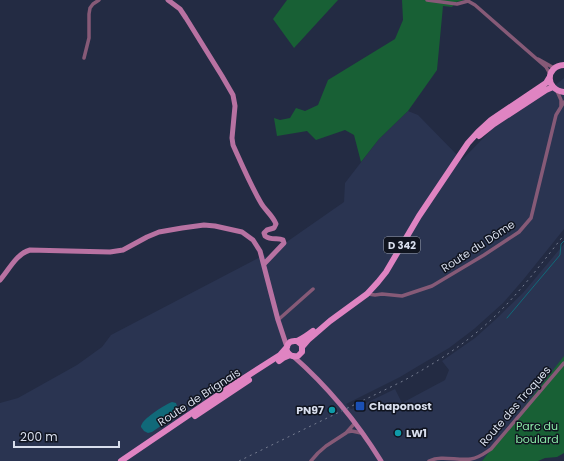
<svg xmlns="http://www.w3.org/2000/svg" width="564" height="461" font-family="Poppins,sans-serif">
<rect width="100%" height="100%" fill="#232b43"/>
<path fill="#2a3451" d="M564,78V229L523,280L503,303L474,329L449,348L420,365L400,377L346,404L351,409L354,408L355,409L358,408V409L364,406V404L395,389L402,403L445,380L449,370L442,361L475,338L495,320L523,293L564,244V358L482,461H0V403L18,398L77,365L102,347L111,335L264,255L269,260L288,241L344,202L345,183L379,139L408,111L418,115L462,160L492,129L542,96Z"/>
<path fill="#186035" d="M287,0H338L294,48L273,19Z
M402,0H465L456,2L452,7L443,6L437,70L408,111L379,139L361,162L354,135L345,130L316,140L307,131L277,136L274,118L280,120L290,118L296,108L305,111L318,105L328,80L395,39L403,20Z
M564,356V453L557,457L545,458L538,461H482Z"/>
<path fill="#116979" d="M172,402L176,403L179,412L178,414L152,432L148,433L144,431L141,427C141,426 141,425 142,424C144,418 166,404 172,402Z"/>
<g fill="none" stroke-linecap="round" stroke-linejoin="round">
<path stroke="#116979" stroke-width="1" d="M507,318L560,255L561,244L564,241"/>
<path stroke="#865a77" stroke-width="3.5" d="M427,0L457,4L468,1L475,5L546,67L550,74
M84,58L89,38V14L90,8L93,4L99,0
M538,59L554,68
M557,91L561,100V106
M368,294L375,295L382,294L402,296L432,286L484,255L519,232L531,218L556,115L564,102
M278,320L313,289
M347,432L352,431L361,433
M311,461L318,453L326,446L346,433L355,423
M429,461C442,455 457,461 471,459C479,458 485,453 491,449L564,363"/>
<path stroke="#b872a2" stroke-width="5" d="M168,0L180,9L186,18L222,76L233,95L235,106L232,138L233,145C242,165 250,184 261,203C265,210 273,216 276,224L274,228L267,230L264,233L265,236C272,241 278,237 283,240L284,243L264,264
M0,280C9,270 16,254 30,250L69,251L110,252L123,250L147,237L159,232L182,228L204,225L215,226L242,232L253,240L260,251L278,320L287,347
M293,356C327,386 357,422 381,461"/>
<path stroke="#df84c2" stroke-width="6" d="M564,65C545,66 545,90 564,92
M479,136L494,124L546,90L553,87
M297,341L302,345V352L298,356C289,358 282,349 290,342C293,340 296,342 299,340C304,338 309,334 313,331
M302,347L308,340L330,321L367,294L378,282L386,272L419,216L468,143L478,132L491,120L546,83L549,78
M279,361L283,358L290,355
M195,416L249,380
M121,461L227,389L280,355L287,347"/>
<path stroke="#767d91" stroke-width="1" stroke-dasharray="2 4" stroke-linecap="butt" d="M239,461L403,381C441,360 476,337 506,305C527,283 545,259 564,235"/>
</g>
<rect fill="#1a4fb4" stroke="#10141f" stroke-width="1.5" x="355" y="401" width="10" height="10" rx="2"/>
<g fill="#0f9aa8" stroke="#10141f" stroke-width="1.5">
<circle cx="332" cy="410" r="4"/>
<circle cx="398" cy="433" r="4"/>
</g>
<g text-anchor="middle" dominant-baseline="central" stroke-width="3" stroke-linejoin="round" paint-order="stroke">
<rect fill="#10141f" stroke="#9ca1af" stroke-width="1" x="384" y="237" width="36" height="16" rx="3"/>
<g font-size="10" font-weight="bold" fill="#d8deed">
<text x="402" y="245">D 342</text>
</g>
<g font-size="11" fill="#d8deed" stroke="#10141f">
<text transform="translate(478 246) rotate(-33)">Route du Dôme</text>
<text transform="translate(199 397) rotate(-33)">Route de Brignais</text>
<text transform="translate(515 406) rotate(-49)">Route des Troques</text>
</g>
<g font-size="11" font-weight="bold" fill="#d8deed" stroke="#10141f" text-anchor="start">
<text x="369" y="406">Chaponost</text>
<text x="324" y="410" text-anchor="end">PN97</text>
<text x="406" y="433">LW1</text>
</g>
<g font-size="11" fill="#8ae9a7" stroke="#10141f">
<text x="537" y="426">Parc du<tspan x="537" dy="13">boulard</tspan></text>
</g>
</g>
<path d="M14 441v6h105v-6" fill="none" stroke="#d8deed" stroke-width="2"/>
<text x="20" y="441" font-size="12" fill="#d8deed" stroke="#10141f" stroke-width="3" paint-order="stroke">200 m</text>
</svg>
